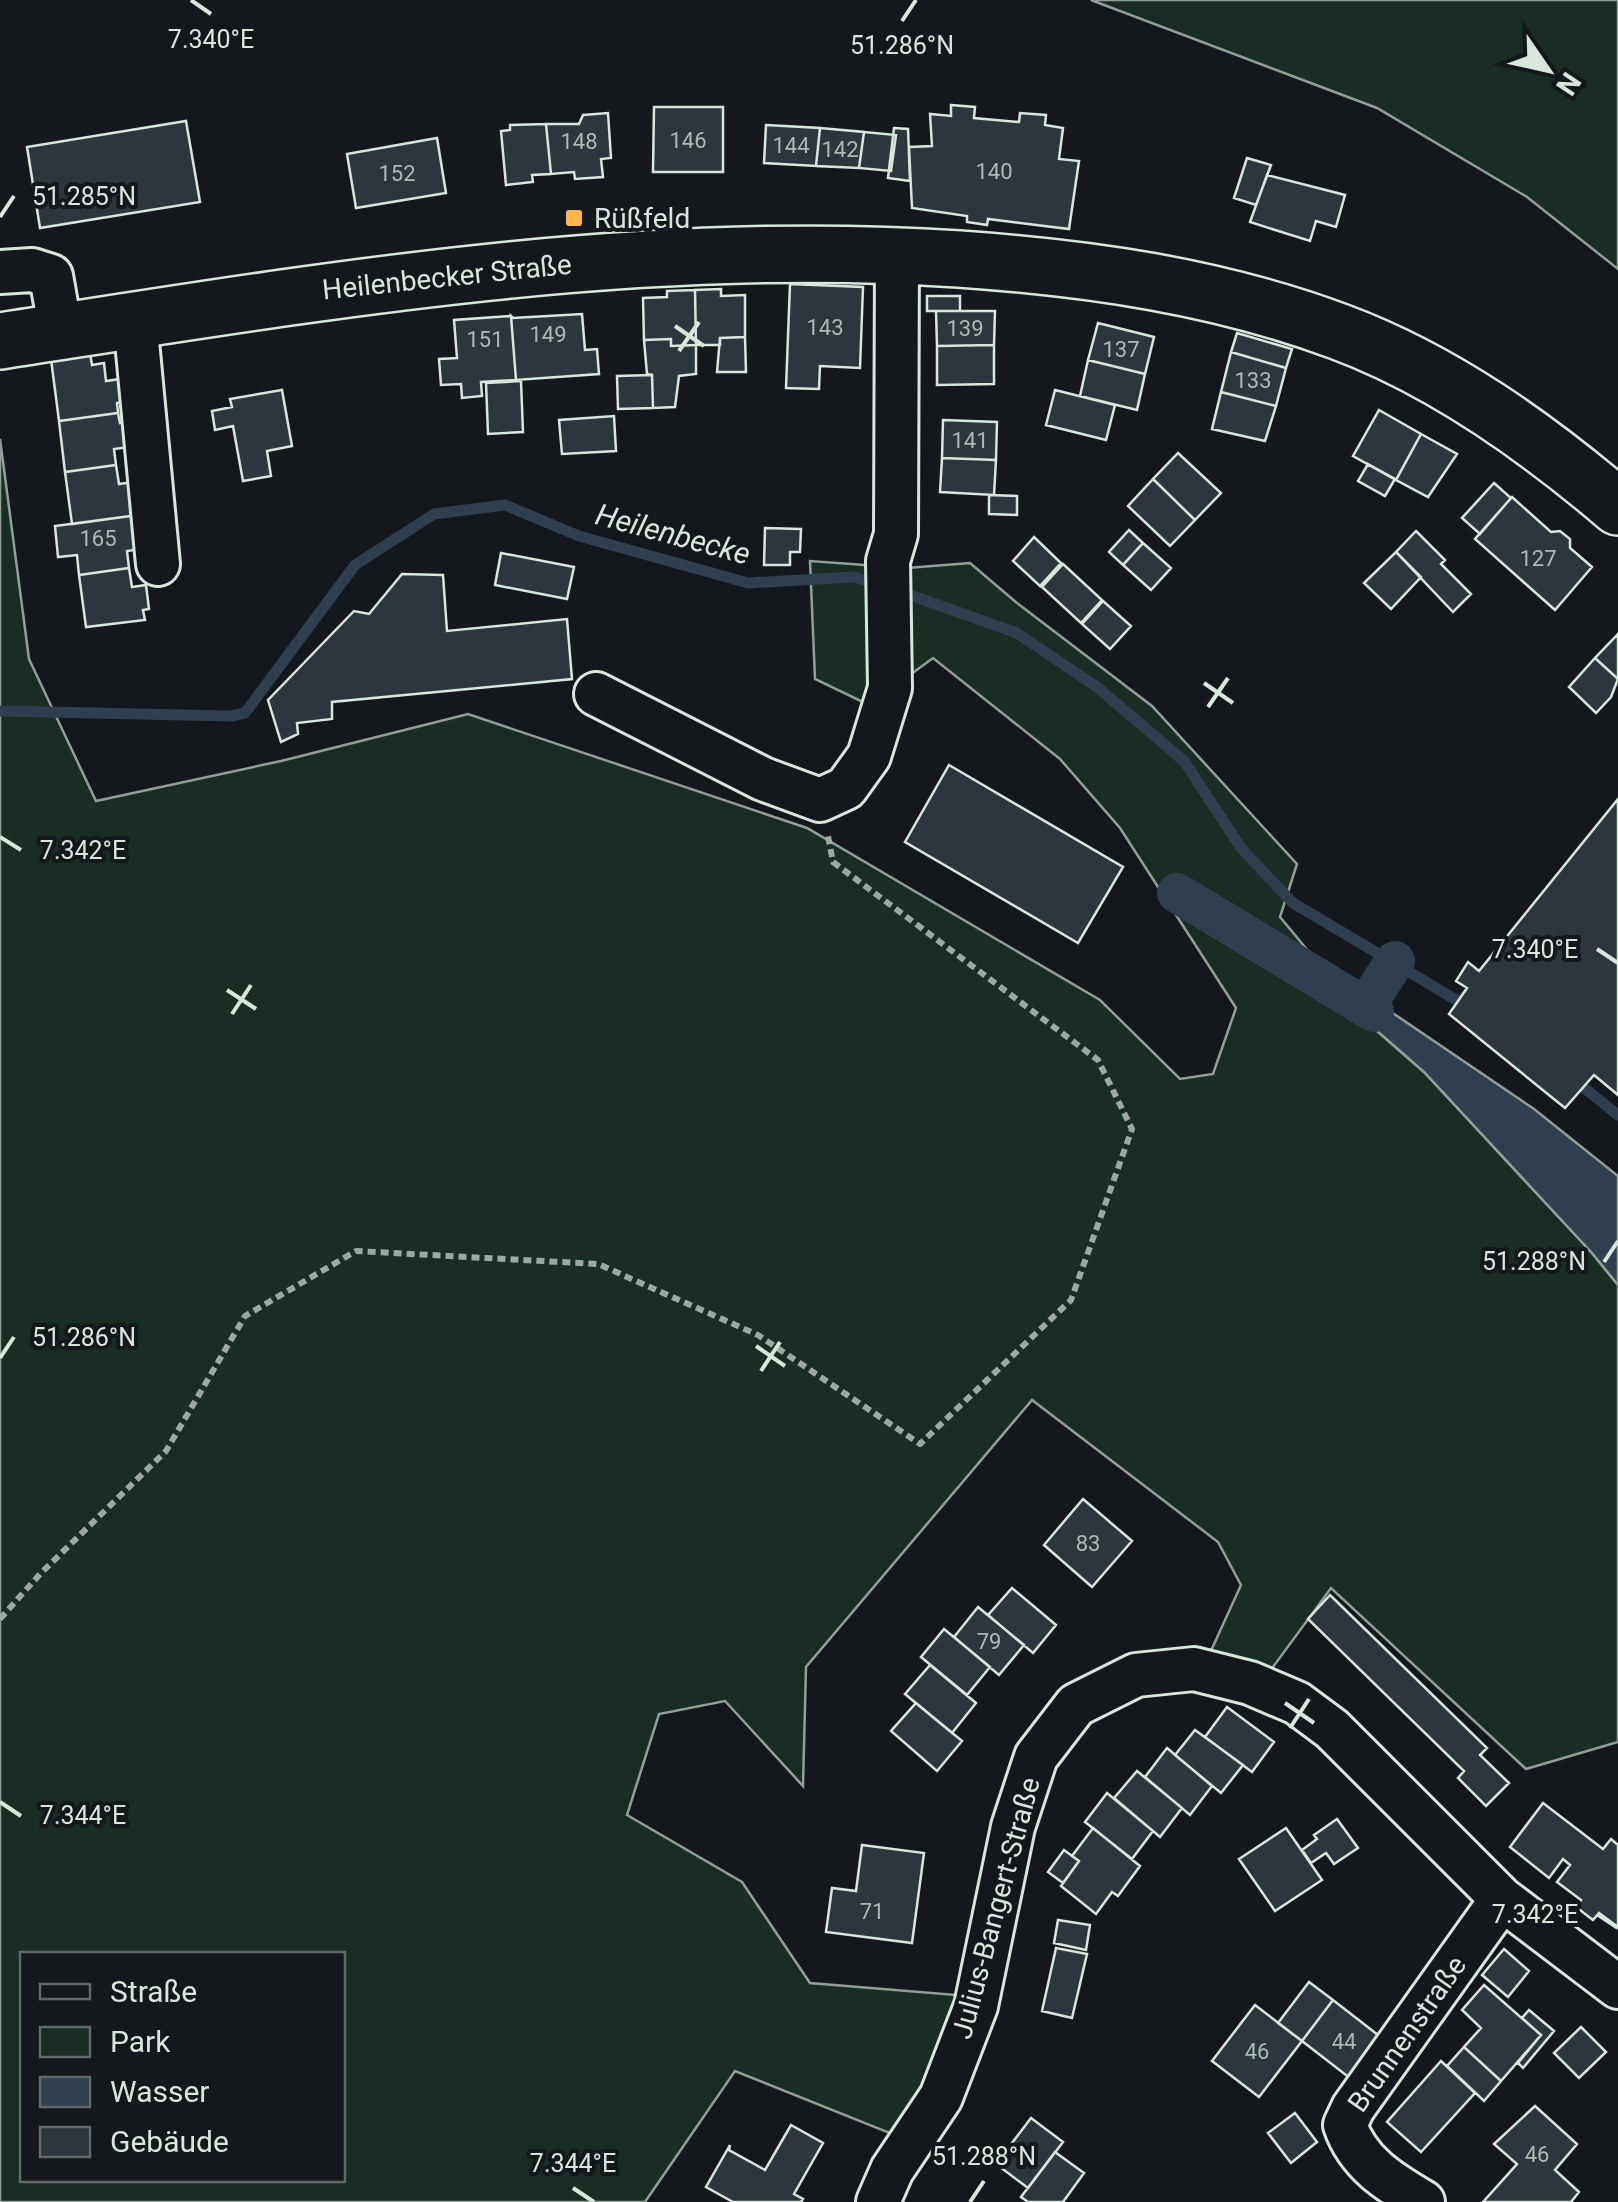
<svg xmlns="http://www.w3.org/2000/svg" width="1618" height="2202" font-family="Roboto,sans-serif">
<rect width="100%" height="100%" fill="#14181c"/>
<path fill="#1a2d24" stroke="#939e99" stroke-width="2.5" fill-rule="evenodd" d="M1091,0H1618V269L1527,197L1377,108Z
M0,439L29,659L96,801L281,761L468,714L807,828L1100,1000L1180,1079L1213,1074L1236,1008L1120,828L1060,759L933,658L869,705L815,679L810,561L907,568L970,563L1017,603L1152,706L1297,864L1280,917L1368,1023L1424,1072L1592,1253L1618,1285V1742L1526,1769L1331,1588L1270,1671L1210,1653L1241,1585L1218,1542L1032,1400L806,1667L803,1786L725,1701L659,1714L627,1815L742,1882L810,1983L969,1996L902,2138L735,2071L645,2202H0ZM22,1954H342V2180H22Z"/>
<path fill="#2f3f4d" stroke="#939e99" stroke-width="2.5" d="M1378,1003L1534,1109L1618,1176V1285L1592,1253L1424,1072L1368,1023Z"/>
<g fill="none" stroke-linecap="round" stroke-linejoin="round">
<path stroke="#2f3f4d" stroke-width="11" d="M899,591L1017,633L1097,687L1184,761L1241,848L1293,903L1458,1001
M0,711L231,716L245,713L355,565L434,514L505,505L579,536L748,583L854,577L882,585
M1583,1087L1618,1115"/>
<path stroke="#2f3f4d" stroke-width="40" d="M1177,893L1374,1012
M1365,1007L1395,961"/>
</g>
<path fill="#2c363c" stroke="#d8e6dc" stroke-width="2.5" d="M951,105L975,107L974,118L1019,122L1020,113L1046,115L1045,125L1063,128L1059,159L1079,161L1069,229L988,219L987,225L967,222V216L912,208L909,147L932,146L930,114L951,116Z
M654,107H723V172H653Z
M608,113L611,158L601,159L603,177L575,179L574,172L551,174L546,124H579L583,115Z
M186,121L200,202L40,228L27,147Z
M546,124L551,174L532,175L533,182L506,185L501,131L510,130V125Z
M766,125L820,128L816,166L764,163Z
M820,128L864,132L859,168L816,166Z
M894,128L908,129L910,181L888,178Z
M864,132L896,135L891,171L859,168Z
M437,138L446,193L356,208L347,154Z
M1247,158L1271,165L1256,205L1234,198Z
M1267,175L1345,195L1336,227L1316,221L1310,241L1250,222Z
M790,284L863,287L860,368L820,366L819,389L786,388Z
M721,289V296L745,295V337L720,338V345H696L695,290Z
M695,290L696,345L671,346V339L644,340L643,298L667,297V291Z
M927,296H960V311H927Z
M936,311H995L994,345L937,346Z
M582,314L585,350L597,349L599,374L516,380L511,316L513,318Z
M511,316L516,380L481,382L482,396L462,398L461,384L441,385L439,359L457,358L454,320Z
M1098,323L1154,337L1145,374L1088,360Z
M1237,333L1292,349L1286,368L1231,352Z
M745,337L746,372H717L720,338Z
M671,339V346L696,345V374L679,376L675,407L653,408L652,375L647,374L644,340Z
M994,345V384L937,385V346Z
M1231,352L1286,368L1276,406L1221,392Z
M90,353L92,365L104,363L106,381L120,379L123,402L117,403L118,413L59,421L51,359Z
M1088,360L1145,374L1137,410L1080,396Z
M652,375L653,408L618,409L617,376Z
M521,381L523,432L488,434L486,383Z
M282,390L292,446L267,451L271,476L243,481L233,426L215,430L212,411L232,407L230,399Z
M1055,390L1115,405L1106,440L1046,425Z
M1221,392L1276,406L1265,441L1212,429Z
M1379,410L1421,434L1396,480L1353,456Z
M118,413L120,423L126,422L129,447L114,449L116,465L65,472L59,421Z
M614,416L616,451L562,454L559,420Z
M943,420L997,422L996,460L942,458Z
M1421,434L1457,454L1428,497L1396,480Z
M1178,453L1221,493L1195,520L1153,479Z
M942,458L996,460L994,495L940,492Z
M1368,464L1395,479L1385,496L1358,481Z
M116,465L119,484L133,482L136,506H130L131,516L72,524L65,472Z
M1153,479L1195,520L1170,546L1128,506Z
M1494,483L1511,498L1480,534L1462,518Z
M989,495L1017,496V515L989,514Z
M1512,497L1551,532L1560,531L1570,539V548L1592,567L1555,610L1475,539Z
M131,516L133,526L139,525L142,549L127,551L129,568L79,575L77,555L58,557L55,526Z
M765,528L801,529L800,552H790V565H764Z
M1129,530L1143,543L1123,565L1109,552Z
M1416,531L1445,560L1441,564L1471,594L1453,612L1396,552Z
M1034,537L1061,563L1040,586L1013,561Z
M1143,543L1171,568L1151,590L1123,565Z
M1396,552L1421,577L1391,609L1364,583Z
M501,553L574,567L567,599L495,585Z
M1063,564L1102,600L1081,623L1042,587Z
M129,568L132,587L146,585L149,609L143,610L145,620L86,627L79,575Z
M402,574L443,575L447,631L567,619L572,679L332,702V719L297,723L298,734L281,742L268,700L354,611L369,614Z
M1103,601L1131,626L1110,649L1082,624Z
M1618,634V679L1595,658Z
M1595,658L1618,679L1611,697L1596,713L1569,687Z
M949,765L1123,867L1078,943L905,842Z
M1618,799V1095L1594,1075L1565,1108L1449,1014L1467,988L1456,981L1468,962L1479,971Z
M1083,1499L1132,1541L1092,1587L1044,1545Z
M1012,1588L1056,1625L1033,1653L988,1615Z
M1330,1595L1487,1748L1480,1755L1509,1783L1486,1806L1458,1778L1464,1771L1308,1619Z
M978,1607L1024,1645L999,1675L954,1637Z
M944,1629L990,1667L967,1695L921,1657Z
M930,1665L976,1703L952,1733L905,1694Z
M916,1703L962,1741L937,1771L891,1731Z
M1227,1707L1274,1742L1252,1772L1205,1737Z
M1195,1730L1243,1765L1221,1793L1175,1755Z
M1167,1748L1212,1786L1190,1815L1145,1777Z
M1137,1771L1182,1808L1160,1837L1114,1798Z
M1107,1793L1153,1831L1132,1859L1085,1822Z
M1543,1803L1603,1849L1611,1839L1618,1845V1927L1599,1913L1593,1920L1576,1907L1581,1900L1557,1882L1570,1865L1563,1859L1549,1878L1510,1847Z
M1337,1819L1358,1848L1334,1864L1326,1853L1311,1863L1302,1850L1317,1839L1314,1835Z
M1093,1828L1140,1866L1118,1896L1112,1892L1096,1914L1061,1886L1079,1861L1072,1856Z
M1286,1828L1322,1880L1275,1911L1239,1859Z
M862,1845L924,1853L912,1943L826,1932L832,1888L856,1891Z
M1064,1850L1079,1861L1063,1883L1048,1872Z
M1058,1920L1090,1925L1086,1950L1054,1943Z
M1056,1948L1087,1954L1072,2018L1042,2011Z
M1504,1949L1529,1971L1508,1997L1482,1975Z
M1309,1982L1333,2000L1302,2041L1278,2023Z
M1484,1985L1541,2035L1501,2081L1464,2047L1481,2028L1462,2010Z
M1333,2000L1387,2042L1355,2082L1302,2041Z
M1255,2005L1302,2041L1259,2097L1212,2061Z
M1529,2010L1554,2031L1523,2068L1518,2063L1541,2035L1522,2018Z
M1581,2027L1606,2052L1579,2078L1554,2053Z
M1464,2047L1501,2081L1484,2101L1447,2066Z
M1441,2061L1475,2093L1421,2152L1387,2122Z
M1535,2106L1577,2144L1555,2170L1579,2192L1571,2202H1483L1517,2164L1494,2144Z
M1295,2113L1317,2142L1291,2163L1268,2133Z
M1031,2118L1063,2142L1028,2188L996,2164Z
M791,2125L823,2143L794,2194L803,2199L801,2202H733L706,2187L730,2145L729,2150L765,2170Z
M1055,2152L1084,2173L1063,2202H1028L1021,2197Z"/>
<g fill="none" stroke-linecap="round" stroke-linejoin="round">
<g stroke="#d8e6dc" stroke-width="48">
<path id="minor" d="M0,272L32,270L51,276L61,332
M135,320L158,564
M596,694L763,779L820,800L846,788L869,756L890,688L888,561L896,534L897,255
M878,2202L892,2170L941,2097L976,2006L1013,1827L1036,1757L1076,1705L1136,1675L1194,1669L1250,1683L1297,1703L1332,1729L1502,1899L1618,1987
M1423,2202C1389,2182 1358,2163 1345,2125L1353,2108L1502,1899"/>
</g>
<g stroke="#d8e6dc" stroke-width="60">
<path id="major" d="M0,341C318,292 636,237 959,259C1089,268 1217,286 1340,332C1442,370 1535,436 1618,507"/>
</g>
<path stroke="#9da8a2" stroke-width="6" stroke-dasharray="8 5" stroke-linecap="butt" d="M0,1619L40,1574L166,1451L245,1316L356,1251L598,1264L758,1335L920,1444L1071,1300L1132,1129L1098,1060L833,862L828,836"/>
<use href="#minor" stroke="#14181c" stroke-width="42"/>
<use href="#major" stroke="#14181c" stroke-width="55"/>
</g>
<path fill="none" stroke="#d8e6dc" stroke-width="4" d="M191,0L211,14M902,21L916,0M0,217L14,196M675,326L704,346M679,351L699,322M1204,683L1233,703M1208,707L1228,678M0,837L21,850M1597,949L1618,963M227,990L256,1009M232,1014L251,985M1604,1262L1618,1241M756,1346L785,1366M0,1358L14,1337M761,1371L780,1342M1285,1703L1314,1723M1290,1728L1309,1699M0,1802L21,1816M1597,1914L1618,1928M573,2188L594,2202M970,2202L984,2181"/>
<rect fill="#ffb74d" stroke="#14181c" stroke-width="4" x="564" y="208" width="20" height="20" rx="5"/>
<g text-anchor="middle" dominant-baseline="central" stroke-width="8" stroke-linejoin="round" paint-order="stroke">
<g font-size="22" fill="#adbab4">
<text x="688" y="140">146</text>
<text x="579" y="141">148</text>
<text x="791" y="145">144</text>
<text x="840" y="149">142</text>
<text x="994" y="171">140</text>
<text x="397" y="173">152</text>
<text x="825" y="327">143</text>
<text x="965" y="328">139</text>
<text x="548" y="334">149</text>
<text x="485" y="339">151</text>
<text x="1121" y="349">137</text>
<text x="1253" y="380">133</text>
<text x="970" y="440">141</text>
<text x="98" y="538">165</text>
<text x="1538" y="558">127</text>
<text x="1088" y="1543">83</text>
<text x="989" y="1641">79</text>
<text x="872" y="1911">71</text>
<text x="1344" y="2041">44</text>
<text x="1257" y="2051">46</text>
<text x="1537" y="2154">46</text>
</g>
<g font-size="28" fill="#d8e6dc" stroke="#14181c" text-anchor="start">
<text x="594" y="218">Rüßfeld</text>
</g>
<g font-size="28" fill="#d8e6dc" stroke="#14181c">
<text transform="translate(447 277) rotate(-6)">Heilenbecker Straße</text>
<text transform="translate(996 1908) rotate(-75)">Julius-Bangert-Straße</text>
<text transform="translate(1407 2034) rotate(-55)">Brunnenstraße</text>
</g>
<g font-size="30" font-style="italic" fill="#d8e6dc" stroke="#14181c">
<text transform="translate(673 534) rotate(15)">Heilenbecke</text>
</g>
</g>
<g font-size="25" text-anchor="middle" fill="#d8e6dc" stroke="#14181c" stroke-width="8" stroke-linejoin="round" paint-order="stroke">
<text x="211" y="48">7.340°E</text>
<text x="902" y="54">51.286°N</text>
<text x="84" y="205">51.285°N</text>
<text x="83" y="859">7.342°E</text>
<text x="1535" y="958">7.340°E</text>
<text x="1534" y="1270">51.288°N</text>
<text x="84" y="1346">51.286°N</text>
<text x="83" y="1824">7.344°E</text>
<text x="1535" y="1923">7.342°E</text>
<text x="984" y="2165">51.288°N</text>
<text x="573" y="2172">7.344°E</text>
</g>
<rect x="20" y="1952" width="325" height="230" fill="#14181c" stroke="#626a69" stroke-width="2.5"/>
<rect x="40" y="1984" width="50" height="15" fill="#14181c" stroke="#626a69" stroke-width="2.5"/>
<text x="110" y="2002" font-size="30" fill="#d8e6dc">Straße</text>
<rect x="40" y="2027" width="50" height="30" fill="#1a2d24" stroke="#626a69" stroke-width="2.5"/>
<text x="110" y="2052" font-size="30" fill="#d8e6dc">Park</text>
<rect x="40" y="2077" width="50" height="30" fill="#2f3f4d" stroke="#626a69" stroke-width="2.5"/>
<text x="110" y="2102" font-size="30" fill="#d8e6dc">Wasser</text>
<rect x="40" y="2127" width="50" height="30" fill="#2c363c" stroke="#626a69" stroke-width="2.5"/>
<text x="110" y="2152" font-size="30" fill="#d8e6dc">Gebäude</text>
<g transform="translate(1548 70) rotate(124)" stroke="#14181c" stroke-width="8" paint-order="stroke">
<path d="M0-8L18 38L0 25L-18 38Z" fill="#d8e6dc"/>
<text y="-15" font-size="28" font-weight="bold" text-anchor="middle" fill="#d8e6dc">N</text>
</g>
</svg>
